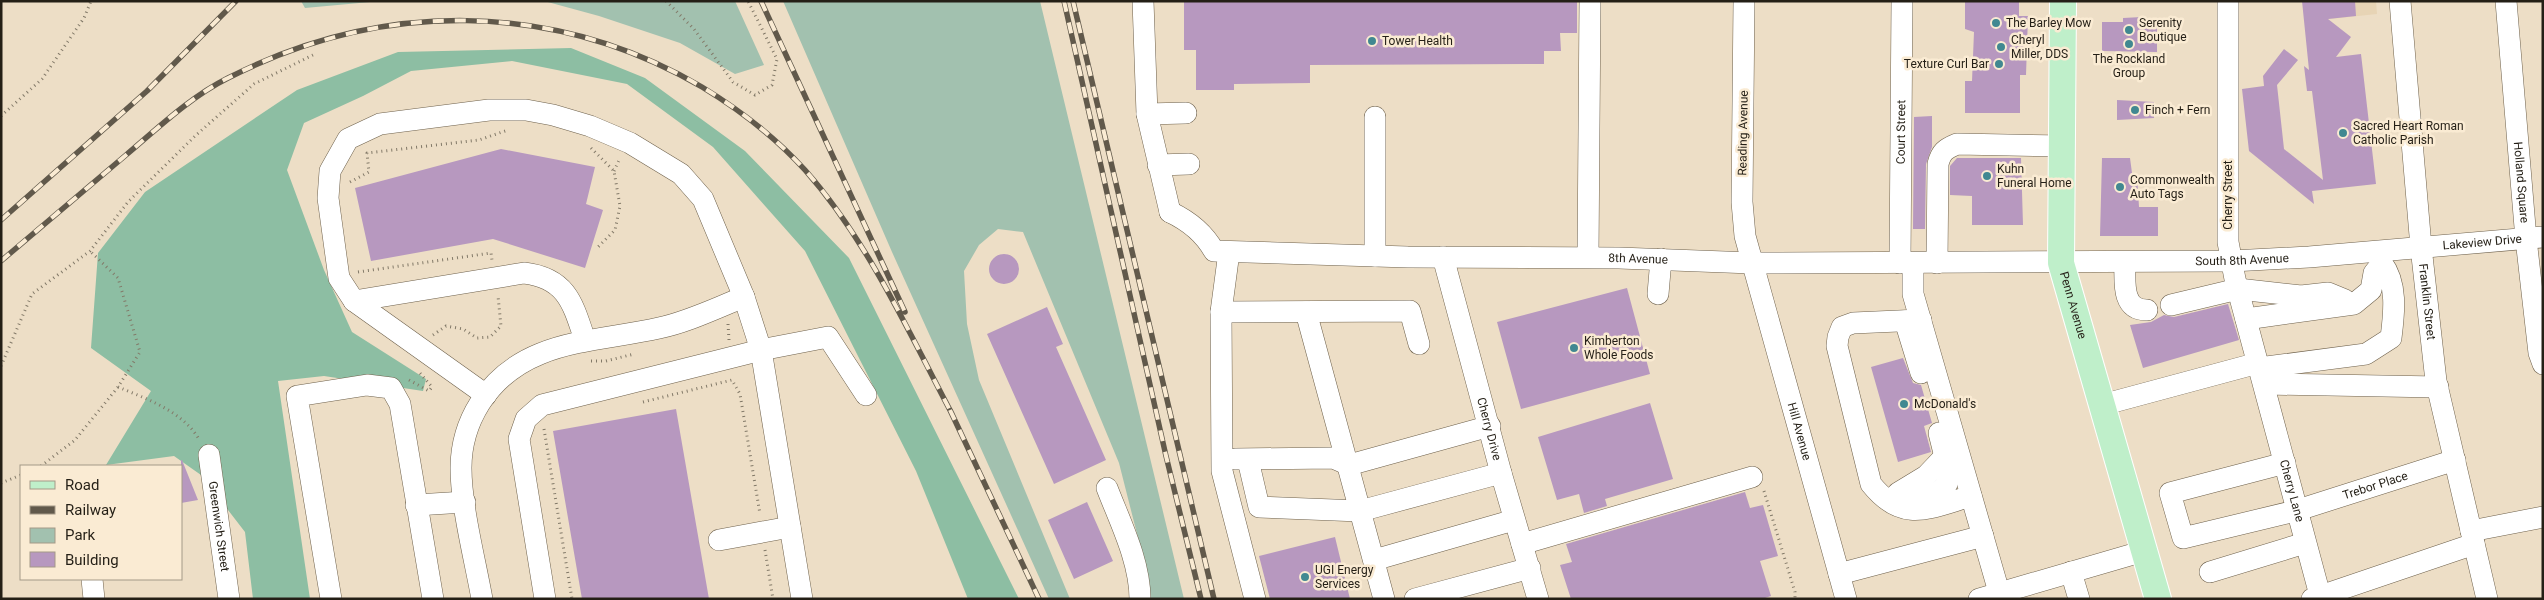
<svg xmlns="http://www.w3.org/2000/svg" width="2544" height="600" font-family="Roboto,sans-serif">
<rect width="100%" height="100%" fill="#eddec6"/>
<path fill="#e7d4b5" d="M2309,1H2376L2377,14L2311,21Z"/>
<path fill="#a2c1af" d="M301,1H381L305,8Z
M544,1H735L764,65L735,74L680,43L599,16Z
M783,1H1040L1184,599H1148L1150,585L1119,463L1023,232L998,229L979,245L964,271L967,324L979,380L1070,599H1049L892,252Z"/>
<path fill="#8dbea3" d="M571,48L645,78L745,151L849,258L1019,599H968L916,471L805,251L713,147L627,84L512,61L411,71L363,96L304,123L287,170L324,270L352,332L426,379L423,391L324,376L278,381L310,599H253L245,532L201,475L174,456L106,465L151,391L91,348L98,253L145,192L297,90L398,52Z"/>
<path fill="#b798bf" d="M1184,1H1577V33H1560L1561,51H1544V64L1310,65V83L1234,84V90H1196V50H1184Z
M2019,1V16H2028L2026,75H2020V113H1965V81H1972L1974,32L1965,29V2Z
M2302,1H2355L2356,16L2328,19L2351,37L2336,57L2361,54L2376,184L2312,191L2314,204L2249,151L2242,89L2264,86L2263,76L2284,49L2298,60L2277,85L2284,149L2323,180L2312,91H2307L2304,66L2309,70Z
M2142,17V22H2157V52L2102,51V22H2123V18Z
M2117,100L2154,102V118L2117,120Z
M1932,116V147L1926,164L1925,229H1913L1914,117Z
M501,149L595,167L586,204L603,210L585,268L493,239L371,261L355,188Z
M1957,158H2021L2023,225H1972V196L1950,195V166Z
M2102,158H2130L2132,173L2137,175L2139,207H2158V236H2100Z
M989 269a15 15 0 1 1 30 0a15 15 0 1 1-30 0Z
M1627,288L1650,374L1521,409L1497,322Z
M2228,304L2239,340L2143,368L2130,325L2151,322L2164,315L2174,317Z
M1047,307L1063,344L1056,347L1106,460L1054,484L987,334Z
M1903,358L1913,383L1921,385L1932,423L1924,426L1931,452L1898,462L1871,367Z
M1650,403L1673,479L1605,499L1607,506L1584,513L1579,494L1557,500L1538,437Z
M676,409L709,599H582L553,431Z
M181,460H182L198,500L181,503Z
M1745,492L1750,508L1763,505L1778,556L1760,561L1771,596L1762,599H1571L1560,565L1572,562L1566,544Z
M1087,502L1113,561L1074,579L1048,520Z
M1335,537L1350,599H1270L1259,556Z"/>
<g fill="none" stroke-linecap="round" stroke-linejoin="round">
<g stroke="#6e614c" stroke-width="22">
<g id="minor">
<path d="M1143,1L1147,114L1170,212"/>
<path id="s1" d="M1744,1L1742,202L1745,236L1846,599"/>
<path id="s2" d="M2228,1V242L2235,279L2321,599"/>
<path id="s3" d="M2400,1L2421,247L2436,381L2487,599"/>
<path id="s4" d="M2506,1L2526,239L2539,353L2543,364"/>
<path d="M1147,114L1186,113"/>
<path d="M1375,117V256"/>
<path d="M1158,165L1189,164"/>
<path id="s5" d="M1170,212C1189,221 1204,233 1214,251L1408,257L1619,258L1752,263L2232,261L2309,257L2543,237"/>
<path d="M1229,252L1221,312L1222,471L1255,599"/>
<path id="s6" d="M1443,257L1501,473L1538,599"/>
<path d="M1588,257L1590,1"/>
<path d="M2125,262C2125,281 2121,310 2147,310"/>
<path id="s7" d="M1900,263L1902,1"/>
<path d="M1913,263V294L2001,599"/>
<path d="M1937,263L1938,164C1941,152 1945,149 1957,144L2063,146"/>
<path d="M1658,294L1661,259"/>
<path d="M354,301L524,273C567,278 573,304 585,340"/>
<path d="M2171,305L2238,289L2301,296L2328,293L2345,300"/>
<path d="M1221,312L1410,311L1419,344"/>
<path d="M1306,312L1384,599"/>
<path d="M2246,319L2354,304L2371,290L2374,273L2382,263C2398,284 2394,314 2391,338L2366,354L2259,368"/>
<path d="M1921,320L1853,323L1842,327L1838,337L1837,346L1871,484C1903,524 1929,508 1971,496"/>
<path d="M1905,321L1921,373"/>
<path d="M2265,384L2438,387"/>
<path d="M486,395L354,301L339,278L328,198L330,171L348,139L380,124L489,110H526L553,115L590,126L630,143L681,174L703,199L744,297L761,350L802,599"/>
<path d="M2102,405L2258,363"/>
<path id="s8" d="M209,455L229,599"/>
<path d="M1235,459L1333,458L1349,465L1490,426"/>
<path d="M1248,460L1259,507L1360,511L1501,473"/>
<path id="s9" d="M2285,463L2170,493L2183,538L2295,511L2455,460"/>
<path d="M1107,488C1120,522 1140,561 1140,599"/>
<path d="M1898,493L1926,476L1945,456"/>
<path d="M1916,497C1927,499 1940,493 1947,484L1946,461L1939,433"/>
<path d="M416,505L465,502"/>
<path d="M2471,531L2543,517"/>
<path d="M719,540L790,527"/>
<path d="M1522,544L1752,477"/>
<path d="M1374,560L1514,520"/>
<path d="M2071,572L2079,599"/>
<path d="M2210,572L2305,543"/>
<path d="M1839,574L1983,536"/>
<path d="M92,579L94,599"/>
<path d="M331,599L297,396L367,385L391,388L400,404L433,599"/>
<path d="M482,599C475,560 461,506 461,468C461,445 468,422 480,403C521,339 592,343 659,328C688,322 716,308 744,297"/>
<path d="M545,599L519,439L526,419L542,405L761,350L828,337L866,395"/>
<path d="M1415,599L1530,568"/>
<path d="M1979,599L2144,551"/>
<path d="M2312,599L2474,544"/>
</g>
</g>
<g stroke="#fff" stroke-width="28">
<g id="major">
<path id="s10" d="M2063,1L2061,263L2158,599"/>
</g>
</g>
<path stroke="#827968" stroke-width="3" stroke-dasharray="1 4" stroke-linecap="butt" d="M666,1L694,29L733,82L755,95L772,85L777,59L748,1
M1,116L42,79L84,18L91,1
M591,148L614,171L620,206L615,230L596,249
M614,171L620,158
M350,182L369,172L367,153L479,140L508,130
M358,272L491,253L492,260
M728,324L729,340
M433,335L446,326L463,329L477,338L490,337L501,326L498,296
M591,361H606L634,354
M1,366L32,294L90,251L128,202L195,136L254,84L313,55
M409,380L429,391L432,387L419,372
M118,387C147,399 182,411 199,439
M643,402L732,380L740,394L760,514
M544,429L572,599
M41,466L75,440L118,387L140,352L118,278L90,251
M1,483L21,475
M1764,491L1795,592V599
M765,550L773,599"/>
<use href="#minor" stroke="#fff" stroke-width="21"/>
<use href="#major" stroke="#bfefca" stroke-width="26"/>
<g stroke="#61594b" stroke-width="5.5">
<path id="rail" d="M761,1L905,312
M1064,1L1166,456L1201,599
M1073,1L1214,599
M1,220L147,91L236,1
M1,261C43,225 85,190 126,155C158,128 190,97 228,78C381,0 553,0 702,87C740,110 775,137 805,170C868,241 908,331 952,414
M950,410L1039,599"/>
</g>
<use href="#rail" stroke="#faebd3" stroke-width="4" stroke-dasharray="11" stroke-linecap="butt"/>
</g>
<g fill="#418891" stroke="#faebd3" stroke-width="2">
<circle cx="1996" cy="23" r="5"/>
<circle cx="2129" cy="30" r="5"/>
<circle cx="1372" cy="41" r="5"/>
<circle cx="2129" cy="44" r="5"/>
<circle cx="2001" cy="47" r="5"/>
<circle cx="1999" cy="64" r="5"/>
<circle cx="2135" cy="110" r="5"/>
<circle cx="2343" cy="133" r="5"/>
<circle cx="1987" cy="176" r="5"/>
<circle cx="2120" cy="187" r="5"/>
<circle cx="1574" cy="348" r="5"/>
<circle cx="1904" cy="404" r="5"/>
<circle cx="1305" cy="577" r="5"/>
</g>
<g text-anchor="middle" dominant-baseline="central" stroke-width="5" stroke-linejoin="round" paint-order="stroke">
<g font-size="12" fill="#241f16" stroke="#faebd3" text-anchor="start">
<text x="2006" y="23">The Barley Mow</text>
<text x="2139" y="23">Serenity<tspan x="2139" dy="14">Boutique</tspan></text>
<text x="2011" y="40">Cheryl<tspan x="2011" dy="14">Miller, DDS</tspan></text>
<text x="1382" y="41">Tower Health</text>
<text x="2129" y="59" text-anchor="middle">The Rockland<tspan x="2129" dy="14">Group</tspan></text>
<text x="1989" y="64" text-anchor="end">Texture Curl Bar</text>
<text x="2145" y="110">Finch + Fern</text>
<text x="2353" y="126">Sacred Heart Roman<tspan x="2353" dy="14">Catholic Parish</tspan></text>
<text x="1997" y="169">Kuhn<tspan x="1997" dy="14">Funeral Home</tspan></text>
<text x="2130" y="180">Commonwealth<tspan x="2130" dy="14">Auto Tags</tspan></text>
<text x="1584" y="341">Kimberton<tspan x="1584" dy="14">Whole Foods</tspan></text>
<text x="1914" y="404">McDonald's</text>
<text x="1315" y="570">UGI Energy<tspan x="1315" dy="14">Services</tspan></text>
</g>
<g font-size="12" fill="#241f16" stroke="#faebd3">
<text stroke="none"><textPath href="#s7" startOffset="131">Court Street</textPath></text>
<text transform="translate(1743 133) rotate(-89)">Reading Avenue</text>
<text stroke="none"><textPath href="#s4" startOffset="182">Holland Square</textPath></text>
<text transform="translate(2228 195) rotate(-90)">Cherry Street</text>
<text stroke="none"><textPath href="#s5" startOffset="1329">Lakeview Drive</textPath></text>
<text stroke="none"><textPath href="#s5" startOffset="484">8th Avenue</textPath></text>
<text stroke="none"><textPath href="#s5" startOffset="1088">South 8th Avenue</textPath></text>
<text stroke="none"><textPath href="#s3" startOffset="302">Franklin Street</textPath></text>
<text stroke="none"><textPath href="#s10" startOffset="306">Penn Avenue</textPath></text>
<text stroke="none"><textPath href="#s6" startOffset="178">Cherry Drive</textPath></text>
<text stroke="none"><textPath href="#s1" startOffset="438">Hill Avenue</textPath></text>
<text stroke="none"><textPath href="#s9" startOffset="365">Trebor Place</textPath></text>
<text stroke="none"><textPath href="#s2" startOffset="498">Cherry Lane</textPath></text>
<text stroke="none"><textPath href="#s8" startOffset="72">Greenwich Street</textPath></text>
</g>
</g>
<rect width="2544" height="600" fill="none" stroke="#241f16" stroke-width="5"/>
<rect x="20" y="465" width="162" height="115" fill="#faebd3" stroke="#a49987"/>
<rect x="30" y="481" width="25" height="8" fill="#bfefca" stroke="#a49987"/>
<text x="65" y="490" font-size="15" fill="#241f16">Road</text>
<rect x="30" y="506" width="25" height="8" fill="#61594b" stroke="#a49987"/>
<text x="65" y="515" font-size="15" fill="#241f16">Railway</text>
<rect x="30" y="528" width="25" height="15" fill="#a2c1af" stroke="#a49987"/>
<text x="65" y="540" font-size="15" fill="#241f16">Park</text>
<rect x="30" y="552" width="25" height="15" fill="#b798bf" stroke="#a49987"/>
<text x="65" y="565" font-size="15" fill="#241f16">Building</text>
</svg>
